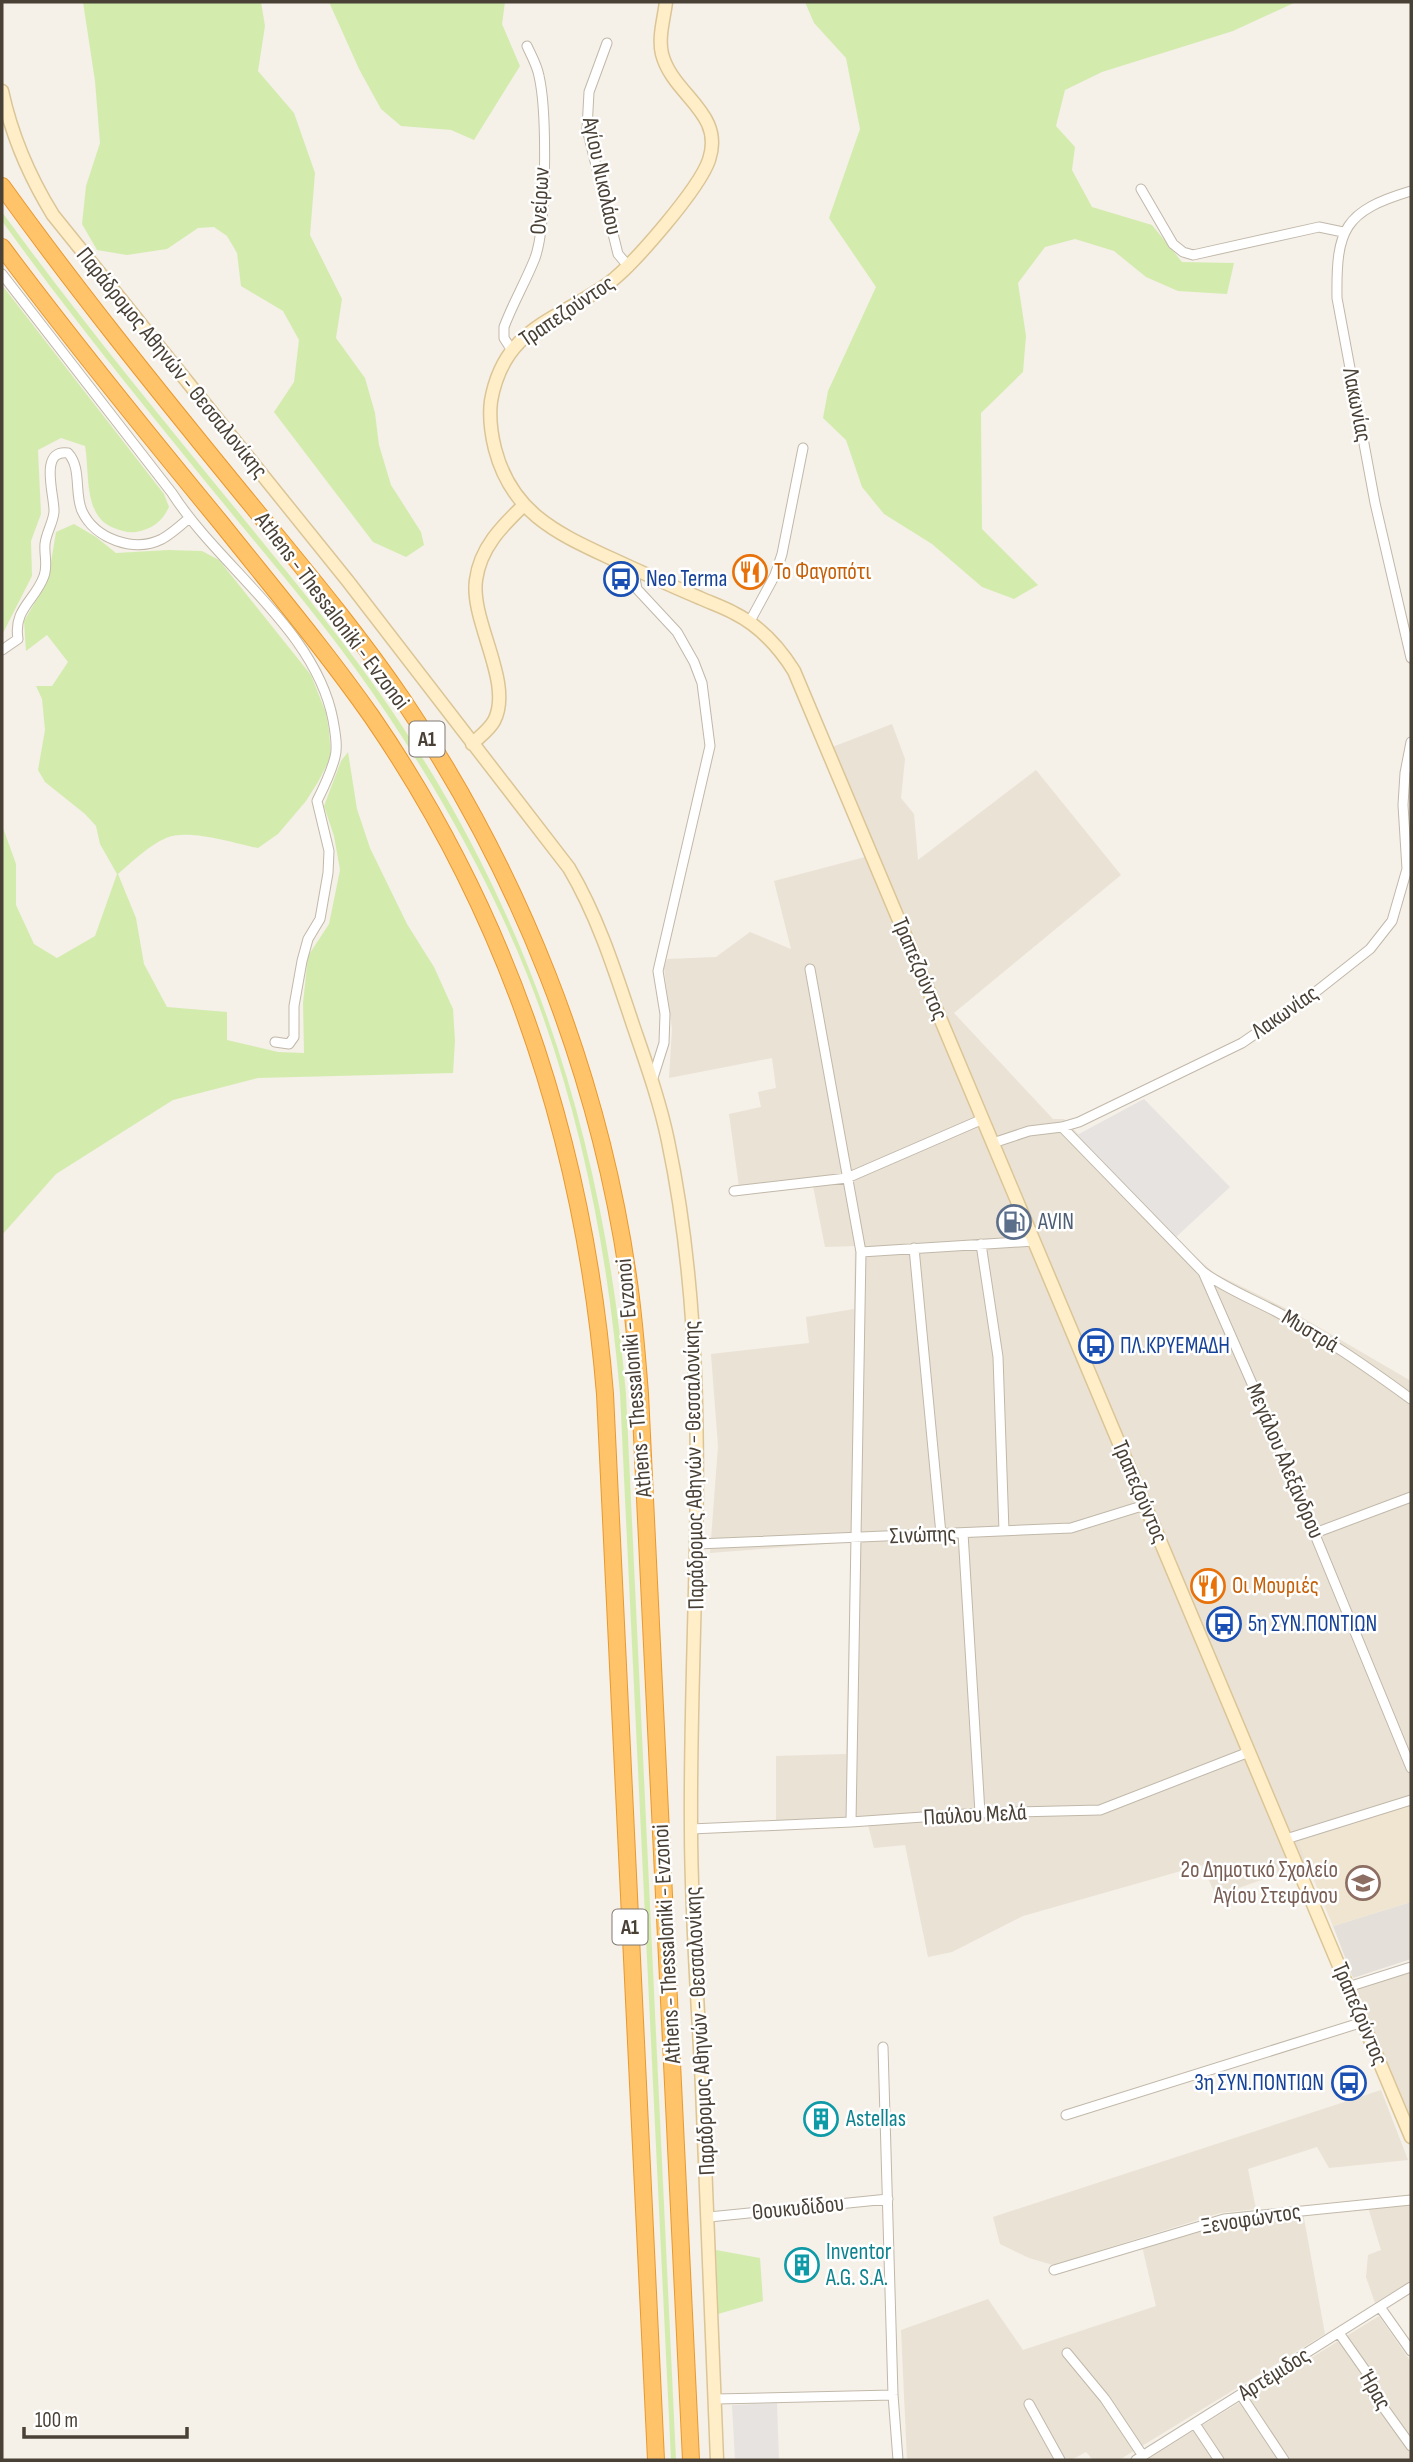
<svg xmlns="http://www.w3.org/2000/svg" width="1413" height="2462" font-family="'Sofia Sans Condensed',sans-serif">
<rect width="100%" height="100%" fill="#f5f0e8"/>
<path fill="#e9e2d5" d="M892,724L905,759L901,798L914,814L918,860L1036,770L1121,875L954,1013L1053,1119H1064L1175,1238L1214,1273L1291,1311L1411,1381V1805L1299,1842L1307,1864L1216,1896L1202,1865L1023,1916L952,1952L928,1957L905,1845L874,1848L868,1825L776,1830V1756L846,1754L851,1542L710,1553L718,1446L711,1354L809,1343L806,1317L854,1309L855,1246L825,1247L813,1186L740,1194L729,1114L761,1107L758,1092L776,1088L772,1058L669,1078L672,1029L664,968L667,959L716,957L750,932L791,949L774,881L865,857L822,751Z
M1411,1969V2137L1350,1991Z
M1381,2090L1408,2160L1329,2168L1317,2147L1248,2169L1256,2209L1220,2213L1053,2265L1029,2258L1000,2244L993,2217Z
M1411,2204V2281L1375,2303L1366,2277L1368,2255L1381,2250L1368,2207Z
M1303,2213L1325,2334L1119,2460H1093L1086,2452L1071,2460H907L901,2330L988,2299L1023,2350L1156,2306L1142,2246L1224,2222Z
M1379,2316L1411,2362V2460H1146Z"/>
<path fill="#e4dfd9" d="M1411,1902V1959L1353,1978L1333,1926Z"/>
<path fill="#efe5d1" d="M1411,1805V1902L1333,1926L1298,1842Z"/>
<path fill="#d3ecae" d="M83,2H261L265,26L258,71L294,113L315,173L310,235L342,299L336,338L365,378L375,413L379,445L391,485L421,532L424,545L406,557L373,542L274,412L294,382L299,340L283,311L241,286L237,253L227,236L214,227L198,228L167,249L127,255L97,250L82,224L86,186L100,143L95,81Z
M329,2H505L502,24L520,66L474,140L451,130L401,126L381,109L359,69Z
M805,2H1296L1233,31L1102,72L1065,90L1056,126L1075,147L1072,170L1092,207L1152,225L1182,262L1234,263L1227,294L1178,291L1146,277L1114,251L1075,239L1045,247L1018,283L1026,336L1023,372L981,413L982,529L1038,585L1014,599L982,587L932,544L884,514L862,487L846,440L823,418L828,391L876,287L829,218L860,129L846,58L814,23Z
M2,212C77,315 158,414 239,513C291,577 344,640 390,708C533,918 604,1142 626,1394L676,2460H671L620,1394C606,1232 573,1070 504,921C471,849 431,780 387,714C342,646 289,583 237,520C157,422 76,324 2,221Z
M2,285L164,494L169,507C162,522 152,529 136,532C128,533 122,531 114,528C83,517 90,473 85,446L61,438L38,450L41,514L31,541L32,576L4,631L2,633Z
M74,524L96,537L116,553L168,550L202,551L219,560L311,675L326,713L329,731L331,757L318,782L306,801L278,834L258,848C234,843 188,828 166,838C148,846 133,861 118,874L136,918L144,964L167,1007L227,1012V1040L278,1052L304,1053L303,1003L308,956L329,924L340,870L334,836L324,806L341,761L348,752L357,809L370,848L407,924L434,967L453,1009L455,1041L453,1073L258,1078L173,1100L56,1174L2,1235V825L16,864V905L34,944L57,958L95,936L117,874L100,844L96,826L85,814L45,782L38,770L45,730L42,699L36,686H52L68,662L47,635L26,651L24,621L48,580L56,532Z
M716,2250L760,2258L763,2301L718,2314Z"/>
<path fill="#e6e3e0" d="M1144,1099L1230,1187L1175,1238L1077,1135Z
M777,2403L779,2460H735L732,2405Z"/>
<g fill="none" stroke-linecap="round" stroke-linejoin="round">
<g stroke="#c1b8a9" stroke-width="11">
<path id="street" d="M607,43L589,92L587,129L618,254L629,267
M1141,189L1173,244L1183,252L1193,255L1319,227L1343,232
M1411,191C1344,211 1336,229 1337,298L1375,503L1411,658
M2,274L172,493C220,568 316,630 333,720C335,732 338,746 335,757C331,773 324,787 317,801L329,851L328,873L320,919L308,939L302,961L294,1006V1037L289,1044L275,1042
M511,349L504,338V327C513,303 526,281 535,258C547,225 547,111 539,76C537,65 531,55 527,46
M636,570L635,578L637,589L677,632L694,662L702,683L710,746L658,971L665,1014L664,1043L652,1081
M749,623L775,575L782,554L803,448
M2,650L18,639C13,609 35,601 44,576C48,565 44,555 45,544C46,533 53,523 54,512C55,497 38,449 68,453C82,468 74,493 82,511C95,539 134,553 162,539C171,534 180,526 188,519
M810,969L861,1252L851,1822
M1062,1127L1203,1272C1225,1288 1250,1298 1275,1311C1323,1336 1367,1367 1411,1399
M993,1143L1029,1131L1062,1127L1079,1122L1242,1043L1313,994L1370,949L1392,921L1407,869L1403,805L1405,773L1411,742
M734,1191L847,1178L983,1119
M981,1244L998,1357L1004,1531
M914,1248L941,1534
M861,1252L1034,1241
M1203,1272L1264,1411L1411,1768
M963,1533L980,1813
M1315,1533L1411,1497
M697,1544L1071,1528L1145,1505
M691,1829L851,1822L980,1813L1100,1810L1249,1752
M1286,1839L1411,1800
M1348,1987L1411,1967
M883,2047L893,2395L898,2460
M1066,2115L1363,2022
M709,2217L888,2199
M1054,2270L1224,2219L1411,2200
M1380,2307L1411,2351
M1339,2333L1372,2380L1373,2393L1411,2446
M1067,2353L1105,2399L1143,2456
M1241,2395L1284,2460
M715,2399L893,2395
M1029,2404L1060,2460
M1195,2424L1219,2460
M1136,2460L1411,2287"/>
</g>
<g stroke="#dbc596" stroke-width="15">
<path id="secondary" d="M666,2C664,18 658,38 662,54C673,96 725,112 709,160C699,189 634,264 609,283C557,321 504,327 491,401C489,417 491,433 495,449C511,511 554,532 608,557C639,571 669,585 700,598C711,603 723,607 734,613C760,626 779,647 794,671L1411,2137
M2,91C12,137 29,176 53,215L347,580L569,868C598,917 615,971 633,1025C646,1063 660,1102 668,1141C716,1369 689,1599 691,1828C691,1915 698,2001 702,2088C708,2212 713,2336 717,2460
M472,744C479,737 489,730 494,721C514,683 470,621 476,580C480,548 502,526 524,505"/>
</g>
<g stroke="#e9992e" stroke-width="18">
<path id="highway" d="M2,186C76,289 155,387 235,485C292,555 352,625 403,700C519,872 598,1070 628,1276C634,1315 637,1355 640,1394L691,2460
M2,247C72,341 146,432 221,523C272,587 325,650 372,717C512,921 585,1149 605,1394L656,2460"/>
</g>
<use href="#street" stroke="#fff" stroke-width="9"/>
<use href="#secondary" stroke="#ffeec8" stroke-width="12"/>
<use href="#highway" stroke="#ffc469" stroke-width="16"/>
</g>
<defs>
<g id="restaurant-ring" transform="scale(1.75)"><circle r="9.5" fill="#fff" stroke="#e8710a" stroke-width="1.5"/><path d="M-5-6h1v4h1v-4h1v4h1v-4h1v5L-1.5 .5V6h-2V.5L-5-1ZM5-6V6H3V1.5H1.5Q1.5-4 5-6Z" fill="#e8710a"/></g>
<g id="bus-ring" transform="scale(1.75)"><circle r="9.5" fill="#fff" stroke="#1a4fb4" stroke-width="1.5"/><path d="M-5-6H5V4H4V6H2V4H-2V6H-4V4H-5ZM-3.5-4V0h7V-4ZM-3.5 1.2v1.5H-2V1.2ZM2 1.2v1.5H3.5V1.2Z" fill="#1a4fb4"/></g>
<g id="fuel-ring" transform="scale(1.75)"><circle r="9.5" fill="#fff" stroke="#5c6f8a" stroke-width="1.5"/><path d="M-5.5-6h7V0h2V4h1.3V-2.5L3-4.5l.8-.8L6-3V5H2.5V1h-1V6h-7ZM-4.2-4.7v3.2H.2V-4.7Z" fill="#5c6f8a"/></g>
<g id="school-ring" transform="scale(1.75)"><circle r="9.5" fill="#fff" stroke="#8d6e63" stroke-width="1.5"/><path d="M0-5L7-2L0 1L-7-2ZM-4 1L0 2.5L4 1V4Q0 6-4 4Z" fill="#8d6e63"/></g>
<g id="building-ring" transform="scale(1.75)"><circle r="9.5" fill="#fff" stroke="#0f9aa8" stroke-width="1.5"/><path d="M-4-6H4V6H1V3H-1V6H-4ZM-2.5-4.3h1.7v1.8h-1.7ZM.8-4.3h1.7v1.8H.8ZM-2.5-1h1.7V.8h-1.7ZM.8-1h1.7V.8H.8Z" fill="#0f9aa8"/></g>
</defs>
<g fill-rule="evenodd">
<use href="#restaurant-ring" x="750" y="572"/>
<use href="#bus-ring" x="621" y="579"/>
<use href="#fuel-ring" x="1014" y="1222"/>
<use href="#bus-ring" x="1096" y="1346"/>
<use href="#restaurant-ring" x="1208" y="1586"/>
<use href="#bus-ring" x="1224" y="1624"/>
<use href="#school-ring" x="1363" y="1883"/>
<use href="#bus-ring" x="1349" y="2083"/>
<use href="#building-ring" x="821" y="2119"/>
<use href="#building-ring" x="802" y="2265"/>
</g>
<g text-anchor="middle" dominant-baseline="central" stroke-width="5" stroke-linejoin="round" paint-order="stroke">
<g fill="#fff" stroke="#807972" stroke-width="2">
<rect x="409.5" y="721.5" width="35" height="35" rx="5"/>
<rect x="612.5" y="1909.5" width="35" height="35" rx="5"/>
</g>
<g font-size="21" font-weight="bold" fill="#494036">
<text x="427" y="739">Α1</text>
<text x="630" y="1927">Α1</text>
</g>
<g font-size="23" fill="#494036" stroke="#fff">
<text transform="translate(602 176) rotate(78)">Αγίου Νικολάου</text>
<text transform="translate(540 201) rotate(-87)">Ονείρων</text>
<text transform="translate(567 311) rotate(-34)">Τραπεζούντος</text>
<text transform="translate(172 363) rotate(51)">Παράδρομος Αθηνών - Θεσσαλονίκης</text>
<text transform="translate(1357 405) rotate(79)">Λακωνίας</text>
<text transform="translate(332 611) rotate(53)">Athens - Thessaloniki - Evzonoi</text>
<text transform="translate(920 969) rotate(67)">Τραπεζούντος</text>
<text transform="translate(1285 1012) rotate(-35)">Λακωνίας</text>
<text transform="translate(1310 1331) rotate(31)">Μυστρά</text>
<text transform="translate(634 1378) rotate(-95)">Athens - Thessaloniki - Evzonoi</text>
<text transform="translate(1285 1461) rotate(67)">Μεγάλου Αλεξάνδρου</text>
<text transform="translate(694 1465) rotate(-91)">Παράδρομος Αθηνών - Θεσσαλονίκης</text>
<text transform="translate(1140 1492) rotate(67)">Τραπεζούντος</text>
<text transform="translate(923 1535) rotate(-2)">Σινώπης</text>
<text transform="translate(975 1815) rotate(-3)">Παύλου Μελά</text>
<text transform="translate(667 1944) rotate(-93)">Athens - Thessaloniki - Evzonoi</text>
<text transform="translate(1360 2014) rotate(67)">Τραπεζούντος</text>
<text transform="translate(700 2031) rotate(-93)">Παράδρομος Αθηνών - Θεσσαλονίκης</text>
<text transform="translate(798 2208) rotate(-6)">Θουκυδίδου</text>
<text transform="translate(1251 2219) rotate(-9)">Ξενοφώντος</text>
<text transform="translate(1274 2374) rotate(-32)">Αρτέμιδος</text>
<text transform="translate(1375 2390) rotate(60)">Ήρας</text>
</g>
<g font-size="23" fill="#c56008" stroke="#fff" text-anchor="start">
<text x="774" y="572">Το Φαγοπότι</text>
<text x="1232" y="1586">Οι Μουριές</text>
</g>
<g font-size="23" fill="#164399" stroke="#fff" text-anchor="start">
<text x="646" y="579">Neo Terma</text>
<text x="1120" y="1346">ΠΛ.ΚΡΥΕΜΑΔΗ</text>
<text x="1248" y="1624">5η ΣΥΝ.ΠΟΝΤΙΩΝ</text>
<text x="1324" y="2083" text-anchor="end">3η ΣΥΝ.ΠΟΝΤΙΩΝ</text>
</g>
<g font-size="23" fill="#4e5e75" stroke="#fff" text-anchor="start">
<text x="1038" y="1222">AVIN</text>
</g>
<g font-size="23" fill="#785e54" stroke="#fff" text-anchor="end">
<text x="1338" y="1870">2ο Δημοτικό Σχολείο<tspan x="1338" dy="26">Αγίου Στεφάνου</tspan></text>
</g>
<g font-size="23" fill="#0d838f" stroke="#fff" text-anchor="start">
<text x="846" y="2119">Astellas</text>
<text x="826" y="2252">Inventor<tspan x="826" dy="26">A.G. S.A.</tspan></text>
</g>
</g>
<rect width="1413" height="2462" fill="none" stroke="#494036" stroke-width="7"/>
<path d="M24 2427v10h163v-10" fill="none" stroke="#494036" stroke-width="3.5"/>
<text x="35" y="2427" font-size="21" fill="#494036" stroke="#ffffff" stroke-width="5" paint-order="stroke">100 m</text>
</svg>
